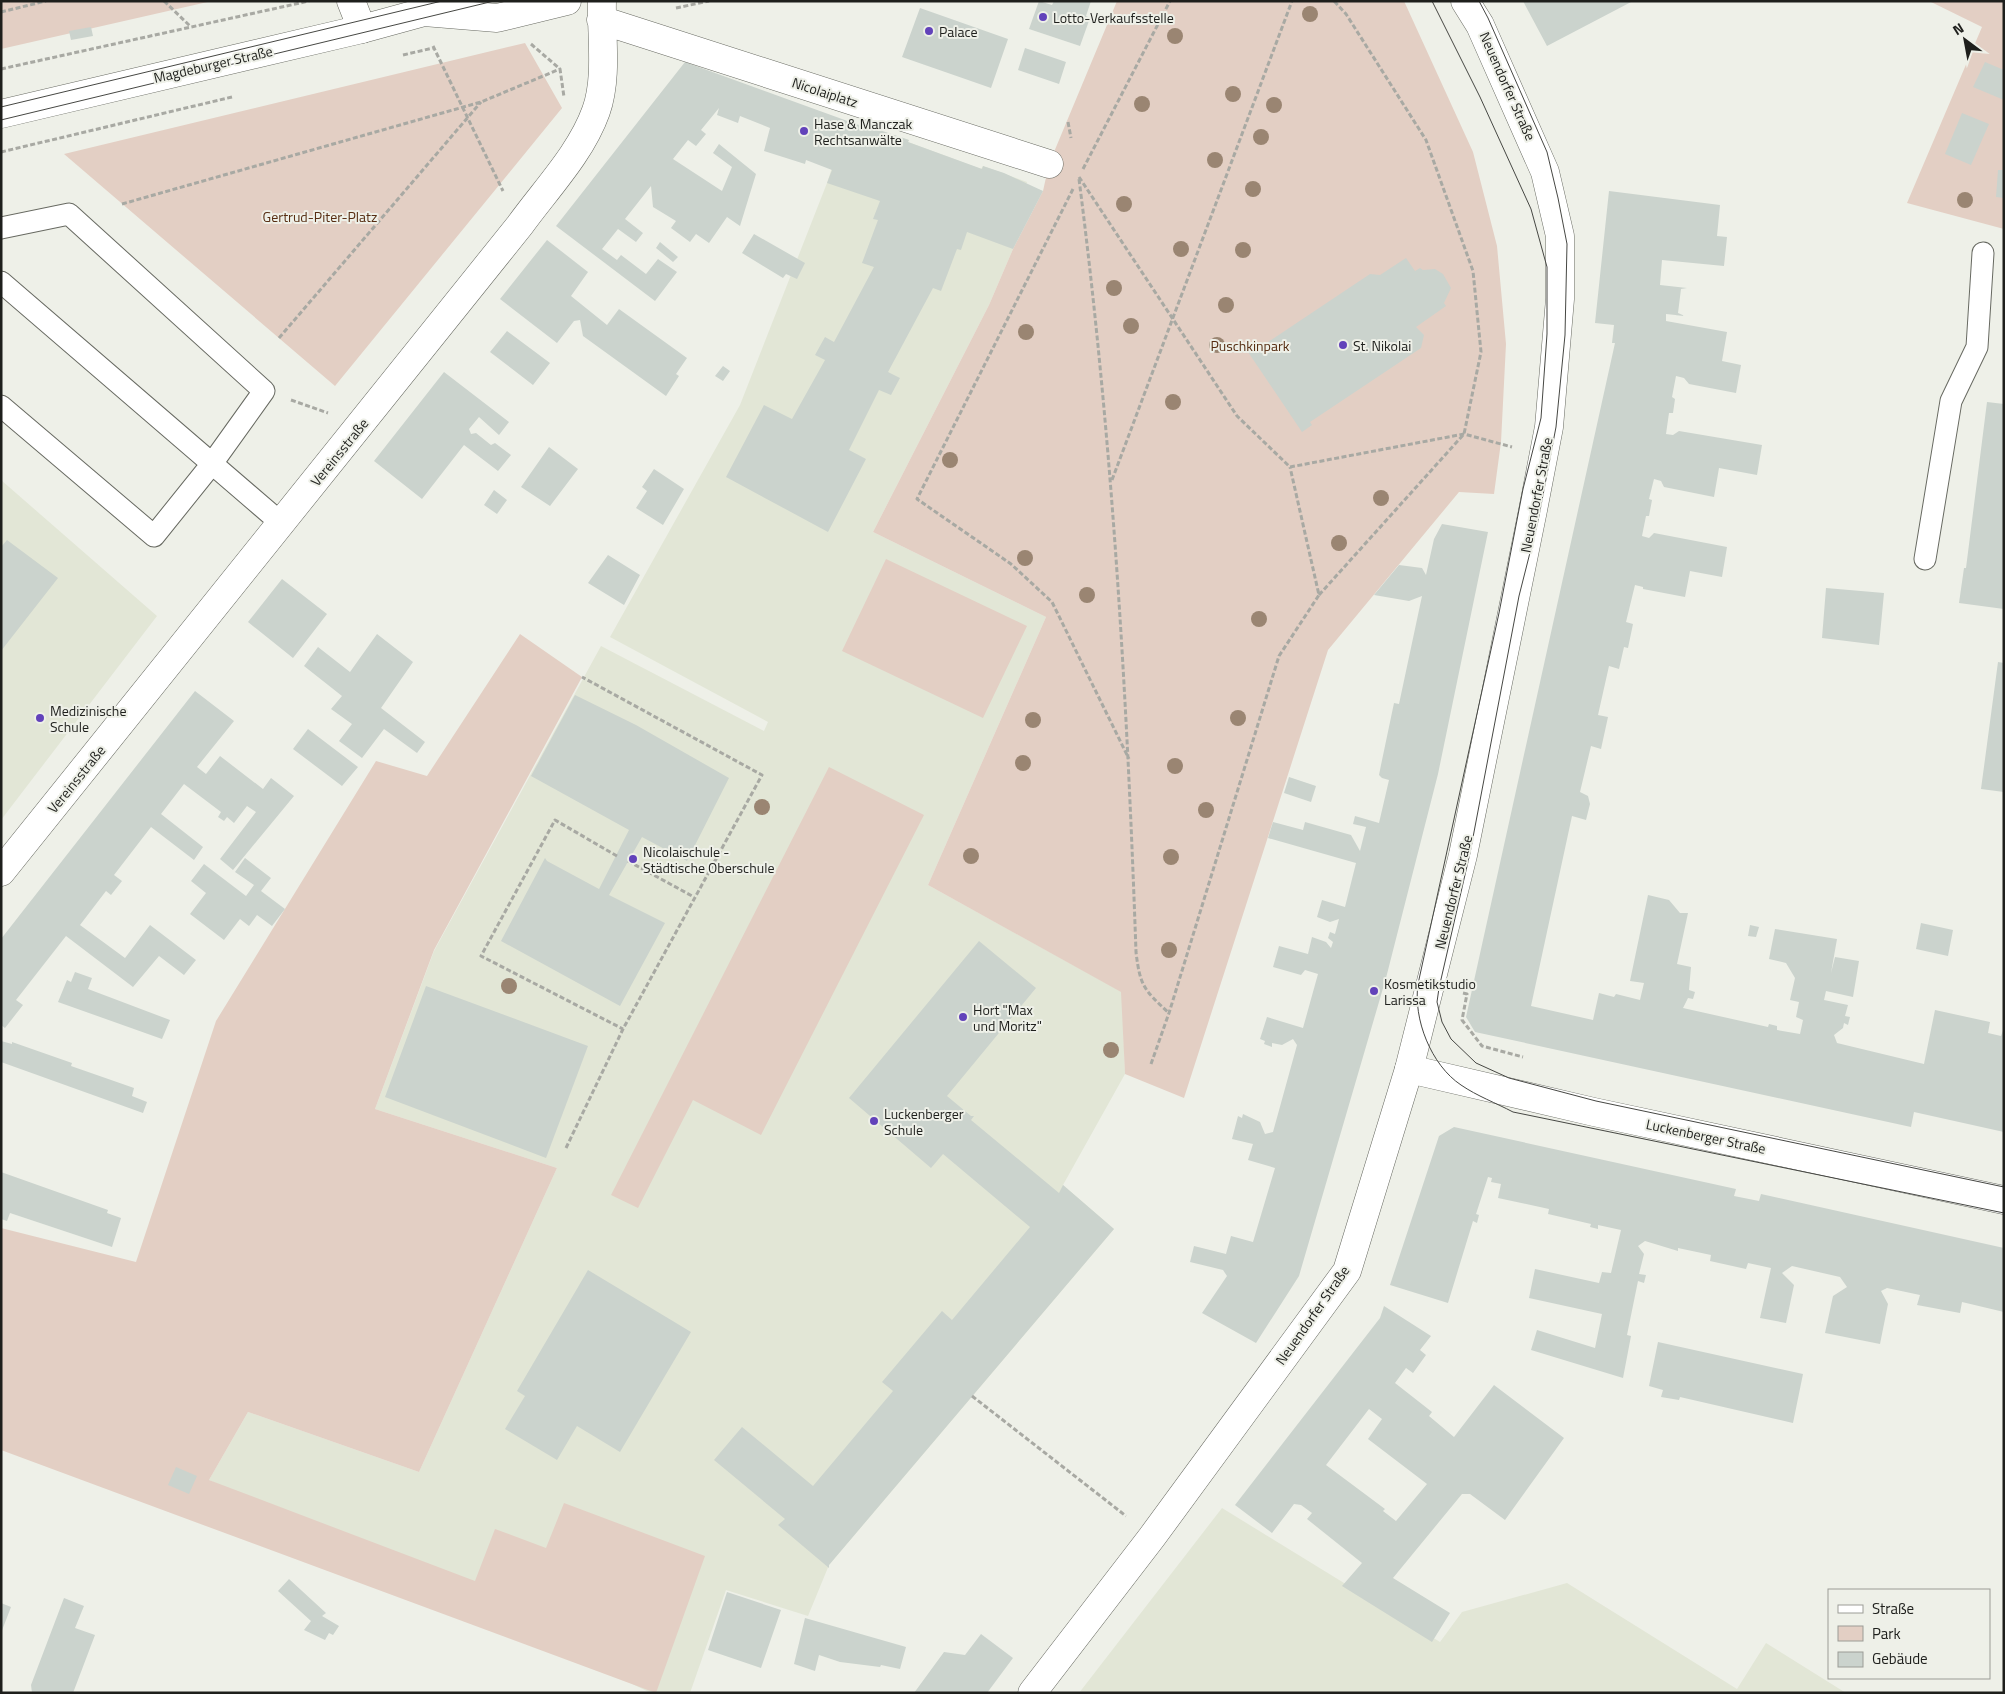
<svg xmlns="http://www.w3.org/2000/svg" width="2005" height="1694" font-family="'Titillium Web',sans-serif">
<rect width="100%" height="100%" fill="#eef0e8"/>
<path fill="#e2e6d6" d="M847,121L909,140L908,142L981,169L983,166L1027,182L1026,185L1043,191L1013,249L989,305L873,532L1046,617L928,885L1122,992L1125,1074L1063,1185L1114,1229L829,1565L808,1616L726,1590L690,1693H651L209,1480L248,1412L419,1472L557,1168L375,1109L434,951L601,646L764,731L768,722L610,637L740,405L827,183Z
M1,480L157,616L1,820Z
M1222,1508L1440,1642L1462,1612L1567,1583L1737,1689L1766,1643L1846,1693H1079Z"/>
<path fill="#e3cfc4" d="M1,1H212L1,49Z
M1117,1H1404L1473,152L1497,246L1506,344L1501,442L1494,494L1459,492L1328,650L1184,1098L1125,1074L1121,992L928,885L1046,617L873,532L989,305L1013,249L1043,191L1049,164Z
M1929,1H2004V229L1907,203L1982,27Z
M525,43L562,108L335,386L64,154Z
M886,559L1027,626L983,718L842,651Z
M520,634L582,677L434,950L375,1109L557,1168L419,1472L248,1412L209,1480L475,1581L495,1529L546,1548L564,1503L705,1556L656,1693L1,1450V1228L136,1262L216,1021L376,761L427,776Z
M829,767L924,815L761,1135L693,1100L638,1208L611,1195Z"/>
<path fill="#cbd3cd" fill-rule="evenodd" d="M1039,1L1052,5L1054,1H1091L1086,16L1090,18L1080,46L1029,29Z
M1523,1H1633L1547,46Z
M920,8L1008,39L991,88L902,57Z
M91,27L93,36L71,40L69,31Z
M1025,48L1066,62L1059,84L1018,70Z
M685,62L864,127L865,125L909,140L908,142L982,169L983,166L1004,173L1043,191L1013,249L967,232L961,250L957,249L941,291L933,288L888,372L900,378L891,395L879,390L849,450L866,459L828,532L726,477L764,405L792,419L825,360L815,355L825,337L834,342L874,267L862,263L878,220L873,219L880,201L827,183L832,170L806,160L805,164L764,151L770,128L740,116L738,123L717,115L719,108L701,130L706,134L696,146L688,140L673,159L722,191L732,167L713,153L719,144L756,174L740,226L727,217L709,243L696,234L690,242L671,228L676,221L653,207L651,186L625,219L643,233L636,242L618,229L602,249L617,260L621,255L646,274L658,259L677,272L655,301L556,226Z
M1985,62L2004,70V100L1973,87Z
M1962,113L1989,124L1971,165L1945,154Z
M1998,170H2004V198L1996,197Z
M1609,191L1720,205L1717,236L1727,237L1724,266L1662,260L1660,285L1687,288L1681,289L1678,313L1685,316L1666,314V321L1727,332L1722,361L1741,365L1736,393L1689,384L1684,378L1676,376L1672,397L1675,399L1673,413H1669L1666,434L1673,435L1679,431L1762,445L1757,475L1719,468L1714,497L1664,487L1661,481L1654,479L1649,499L1652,500L1649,516H1646L1642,536L1649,538L1654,533L1727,547L1722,577L1690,571L1685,597L1643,589V587L1635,585L1626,622L1633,624L1628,648L1624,647L1619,669L1609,666L1598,715L1608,717L1601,749L1591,746L1580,792L1588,796L1590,804L1586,820L1572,816L1531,1006L1593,1020L1599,993L1614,997L1616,994L1640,1000L1644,983L1630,981L1648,895L1669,900L1680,913H1688L1677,964L1691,967L1689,990L1695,992L1693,999L1688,998L1683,1008L1768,1027L1769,1024L1777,1026V1030L1800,1034L1803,1020L1796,1017L1799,1002L1790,1000L1795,978L1786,963L1769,959L1775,929L1837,939L1831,973L1835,957L1859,961L1853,997L1826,991L1824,1000L1848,1005L1845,1016L1850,1017L1848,1025L1844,1023L1843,1028L1834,1035L1837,1043L1924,1064L1935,1010L1990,1022L1988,1033L2001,1036L2004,1028V1132L1914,1112L1911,1127L1475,1032L1466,1017L1615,343H1612L1614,325L1595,323Z
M754,234L805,263L797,279L786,274L783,278L742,253Z
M547,240L588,272L571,296L607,325L619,309L687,358L676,374L679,376L666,396L583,336L580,320L574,321L557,343L500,299Z
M660,242L678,257L673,262L656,248Z
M1406,258L1415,271L1420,268L1423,270L1435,269L1443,274L1451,288L1444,303L1446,306L1416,327L1424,335L1421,348L1310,422L1312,425L1302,432L1248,352L1257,346L1259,348L1370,274L1380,275Z
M507,331L550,363L533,385L490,352Z
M723,366L730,371L723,381L715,376Z
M444,372L509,422L499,435L479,417L469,429L471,434L476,433L491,445L495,443L511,455L498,471L464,445L422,499L374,461Z
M1987,402L2004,404V609L1959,603L1964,568H1966Z
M549,447L578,469L550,506L521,487Z
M654,469L684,489L663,525L636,508L647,491L642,487Z
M494,490L507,500L497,514L484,505Z
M1442,524L1488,532L1438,774L1386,978L1299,1276L1256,1343L1202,1313L1227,1276L1223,1270L1190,1262L1194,1246L1226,1254L1231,1236L1253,1242L1275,1168L1248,1160L1253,1144L1232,1139L1238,1116L1242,1118L1243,1114L1260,1122L1265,1134L1273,1132L1297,1045L1293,1039L1282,1045L1272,1043V1047L1264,1044L1265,1041L1260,1039L1267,1017L1303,1028L1318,974L1305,970L1301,975L1273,967L1279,946L1308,954L1312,937L1326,942L1331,948L1333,942L1328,938L1330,932L1335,934L1339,919L1330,922L1317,917L1322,900L1345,907L1356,863L1268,838L1273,822L1303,830L1305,822L1351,835L1360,851L1366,827L1353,824L1355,816L1379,823L1389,780L1382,778L1379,775L1381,765L1394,703L1399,704L1422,596L1409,601L1374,595L1399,565L1422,568L1426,575L1434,539Z
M7,540L58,578L1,651V547Z
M608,555L640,575L624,605L588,583Z
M282,579L327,614L293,658L248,622Z
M1826,588L1884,593L1879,645L1822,638Z
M377,634L413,662L381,708L425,742L417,753L384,729L362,758L339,741L352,724L331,709L342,696L304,666L318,647L350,672Z
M1998,662L2004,663V792L1981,789Z
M195,691L234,721L197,767L206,774L220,756L263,789L271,778L294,796L233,870L220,859L256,812L247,806L234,823L227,817L224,821L218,817L221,812L184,784L161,814L203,847L194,860L151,827L114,875L122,881L111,895L106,891L80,925L125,958L150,925L196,960L184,975L159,956L133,987L66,936L16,1000L23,1005L5,1028L1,1025V939Z
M575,695L636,725L729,778L687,861L642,837L609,895L665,923L620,1006L501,941L545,858L547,861L599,889L629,830L531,776Z
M308,729L358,767L342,786L293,749Z
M1289,777L1316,786L1311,802L1284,793Z
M245,858L271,878L261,891L285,909L272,926L257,915L249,926L240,919L224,940L190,914L206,893L191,881L204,864L246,896L254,885L235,872Z
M1921,923L1953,930L1948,956L1916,949Z
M1750,925L1759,927L1756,937L1748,936Z
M979,941L1036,988L947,1096L971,1116H974L971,1120L1059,1193L1063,1185L1114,1229L829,1565V1568L778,1525L785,1519L714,1460L742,1427L813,1486L893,1391L882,1382L942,1311L952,1320L1030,1227L943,1154L931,1168L849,1098Z
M75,972L92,978L88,989L170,1020L162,1039L58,1002L67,980L71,982Z
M426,986L588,1046L546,1158L385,1097Z
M1,1041L12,1044V1042L72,1063L71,1066L134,1088L132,1096L147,1102L143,1113L1,1062Z
M1454,1127L1736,1189L1734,1196L1759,1201L1761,1194L2004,1248V1312L1962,1302L1960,1313L1917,1305L1920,1295L1887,1288L1881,1291L1888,1304L1880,1344L1825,1333L1833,1296L1847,1287L1840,1277L1792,1266L1782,1273L1794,1285L1786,1323L1760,1318L1771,1268L1748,1263L1746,1269L1710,1261L1711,1255L1678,1248V1251L1645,1241L1638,1246L1644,1254L1639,1274L1646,1275L1644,1283L1638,1281L1627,1335L1631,1336L1623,1378L1531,1350L1537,1330L1595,1348L1602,1314L1529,1298L1535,1269L1599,1283L1602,1272L1611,1273L1621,1230L1598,1225V1229L1590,1227L1591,1224L1548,1214L1549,1209L1498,1198L1501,1184L1491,1182L1492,1178L1488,1177L1476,1214L1479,1215L1477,1223L1473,1221L1448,1303L1390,1285L1439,1136Z
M1,1172L108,1210L107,1213L121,1218L112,1247L10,1213L7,1221L1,1219Z
M588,1270L691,1332L620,1452L577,1426L557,1460L505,1429L525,1396L517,1391Z
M1384,1306L1431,1336L1420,1350L1426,1355L1413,1373L1406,1368L1395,1383L1432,1412L1429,1416L1454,1437L1494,1385L1564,1438L1505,1520L1470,1494H1462L1393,1578L1450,1613L1432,1642L1342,1586L1362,1563L1307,1519L1312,1513L1301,1505L1294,1504L1272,1533L1235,1505L1380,1318ZM1369,1409L1382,1419L1368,1439L1427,1484L1396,1521L1383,1511L1385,1509L1326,1465Z
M1658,1342L1803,1374L1793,1423L1680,1397L1679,1400L1661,1397L1663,1390L1649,1386Z
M176,1467L197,1476L189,1494L168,1485Z
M289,1579L326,1613L322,1616L339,1626L333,1635L329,1633L325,1640L304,1630L311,1621L278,1591Z
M727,1592L781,1610L761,1668L708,1650Z
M64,1598L84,1606L75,1628L95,1635L73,1693H32L31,1685Z
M1,1603L11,1607L1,1633Z
M805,1618L906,1647L900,1669L881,1665L880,1667L840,1662L819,1655L815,1671L794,1664Z
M981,1634L1013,1658L987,1693H914L944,1652L965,1655Z"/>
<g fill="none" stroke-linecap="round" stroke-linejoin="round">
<g stroke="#676961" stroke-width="23">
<path id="service" d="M1,228L69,214L264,391L211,465L154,536L1,406
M1,282L281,523
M1925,559L1951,401L1977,347L1983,253"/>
</g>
<g stroke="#676961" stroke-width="29">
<path id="minor" d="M351,1L362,29
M601,20L1049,164
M1,872L520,225C546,189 581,153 596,111C608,77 601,36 602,1
M1032,1693L1152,1537L1347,1271L1409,1069"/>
</g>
<g stroke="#676961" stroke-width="29">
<path id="tertiary" d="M1465,1L1480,25L1545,172L1560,236V299L1549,427L1533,510L1463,855L1409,1069L1594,1112L2004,1200
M424,12L497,18L567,1
M1,114L362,29L424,12L444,1"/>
</g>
<path stroke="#a8a9a3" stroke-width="3" stroke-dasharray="5 2.5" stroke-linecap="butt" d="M164,1L190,26
M676,8L709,1
M1,12L46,1
M531,44L560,69L564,97
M433,46L503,191
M403,55L433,48
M1,69L309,1
M1068,122L1071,138
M1,152L232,97
M1083,169L1170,1
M1079,177L1237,416L1290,467L1464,434L1512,447
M1079,179C1112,436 1127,694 1136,952C1140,986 1144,990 1169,1013
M1073,189L917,499L1011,564L1052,602L1129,759
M122,204L481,102L560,69
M279,338L481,102
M291,400L328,413
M1112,480L1292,1
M1319,595L1464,434L1481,352L1473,271L1426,140L1346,14L1334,1
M617,856L555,820L481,956L623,1029
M628,861L694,897
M1463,993L1467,994L1462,1020L1482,1046L1523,1057
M1151,1064L1169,1013L1279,656L1319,595L1290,467
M566,1148L623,1029L762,775L582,677
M972,1396L1126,1516"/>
<use href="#service" stroke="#fff" stroke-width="21"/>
<use href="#minor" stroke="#fff" stroke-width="28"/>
<use href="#tertiary" stroke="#fff" stroke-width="28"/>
<path stroke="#464743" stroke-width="1" d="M1432,1L1480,97L1531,209L1547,267V334L1541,418L1523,489L1499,613L1418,984C1413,1019 1431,1065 1461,1085C1477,1096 1496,1103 1513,1112L2004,1213
M1479,1L1488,18L1547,152L1558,198L1567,244L1565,335L1556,427L1538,521L1519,596L1470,853L1439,988L1437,1002L1442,1022L1451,1039L1476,1063L1509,1078L1596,1101L2004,1187
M1,107L442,1
M1,120L494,1"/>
</g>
<g fill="#9a8572">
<circle cx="1310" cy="14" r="8"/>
<circle cx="1175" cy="36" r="8"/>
<circle cx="1233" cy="94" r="8"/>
<circle cx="1142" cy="104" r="8"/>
<circle cx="1274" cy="105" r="8"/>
<circle cx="1261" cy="137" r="8"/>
<circle cx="1215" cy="160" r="8"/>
<circle cx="1253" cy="189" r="8"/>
<circle cx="1965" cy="200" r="8"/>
<circle cx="1124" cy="204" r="8"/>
<circle cx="1181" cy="249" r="8"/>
<circle cx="1243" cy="250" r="8"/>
<circle cx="1114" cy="288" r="8"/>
<circle cx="1226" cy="305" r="8"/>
<circle cx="1131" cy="326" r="8"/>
<circle cx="1026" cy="332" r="8"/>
<circle cx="1217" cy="345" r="8"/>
<circle cx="1173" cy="402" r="8"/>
<circle cx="950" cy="460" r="8"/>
<circle cx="1381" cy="498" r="8"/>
<circle cx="1339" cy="543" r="8"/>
<circle cx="1025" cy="558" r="8"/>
<circle cx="1087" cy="595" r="8"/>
<circle cx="1259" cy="619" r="8"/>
<circle cx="1238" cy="718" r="8"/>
<circle cx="1033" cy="720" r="8"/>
<circle cx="1023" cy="763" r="8"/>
<circle cx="1175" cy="766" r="8"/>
<circle cx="762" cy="807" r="8"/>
<circle cx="1206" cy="810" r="8"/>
<circle cx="971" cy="856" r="8"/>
<circle cx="1171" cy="857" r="8"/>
<circle cx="1169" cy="950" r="8"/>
<circle cx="509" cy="986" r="8"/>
<circle cx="1111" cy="1050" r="8"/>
</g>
<g fill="#6242ba" stroke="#eef0e8" stroke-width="2">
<circle cx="1043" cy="17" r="5"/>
<circle cx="929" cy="31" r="5"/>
<circle cx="804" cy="131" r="5"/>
<circle cx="1343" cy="345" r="5"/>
<circle cx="40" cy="718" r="5"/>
<circle cx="633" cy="859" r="5"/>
<circle cx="1374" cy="991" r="5"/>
<circle cx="963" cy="1017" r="5"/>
<circle cx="874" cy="1121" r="5"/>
</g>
<g text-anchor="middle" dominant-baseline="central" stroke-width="4" stroke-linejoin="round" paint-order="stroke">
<g font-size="14" fill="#1e1f1c" stroke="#eef0e8" text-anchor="start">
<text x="1053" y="17">Lotto-Verkaufsstelle</text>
<text x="939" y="31">Palace</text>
<text x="814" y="123">Hase &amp; Manczak<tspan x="814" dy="16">Rechtsanwälte</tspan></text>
<text x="1353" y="345">St. Nikolai</text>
<text x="50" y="710">Medizinische<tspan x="50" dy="16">Schule</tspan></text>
<text x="643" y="851">Nicolaischule -<tspan x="643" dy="16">Städtische Oberschule</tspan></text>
<text x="1384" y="983">Kosmetikstudio<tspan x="1384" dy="16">Larissa</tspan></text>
<text x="973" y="1009">Hort "Max<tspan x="973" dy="16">und Moritz"</tspan></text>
<text x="884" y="1113">Luckenberger<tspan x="884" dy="16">Schule</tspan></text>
</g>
<g font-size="14" fill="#1e1f1c" stroke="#eef0e8">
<text transform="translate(213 64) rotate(-13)">Magdeburger Straße</text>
<text transform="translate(1508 86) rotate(66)">Neuendorfer Straße</text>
<text transform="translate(825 92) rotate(18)">Nicolaiplatz</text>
<text transform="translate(339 452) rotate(-51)">Vereinsstraße</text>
<text transform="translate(1536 495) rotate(-79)">Neuendorfer Straße</text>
<text transform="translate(76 779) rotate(-51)">Vereinsstraße</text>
<text transform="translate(1453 892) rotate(-76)">Neuendorfer Straße</text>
<text transform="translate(1706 1136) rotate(12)">Luckenberger Straße</text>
<text transform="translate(1312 1315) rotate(-55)">Neuendorfer Straße</text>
</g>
<g font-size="14" fill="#562d12" stroke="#eef0e8">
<text x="320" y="216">Gertrud-Piter-Platz</text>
<text x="1250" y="345">Puschkinpark</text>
</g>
</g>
<rect width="2005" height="1694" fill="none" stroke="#1e1f1c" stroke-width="5"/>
<rect x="1828" y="1589" width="162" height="90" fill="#eef0e8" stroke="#9b9c96"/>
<rect x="1838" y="1605" width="25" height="8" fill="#ffffff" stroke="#9b9c96"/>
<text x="1872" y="1614" font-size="15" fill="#1e1f1c">Straße</text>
<rect x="1838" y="1626" width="25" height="15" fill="#e3cfc4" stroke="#9b9c96"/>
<text x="1872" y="1639" font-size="15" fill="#1e1f1c">Park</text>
<rect x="1838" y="1652" width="25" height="15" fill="#cbd3cd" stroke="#9b9c96"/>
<text x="1872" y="1664" font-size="15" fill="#1e1f1c">Gebäude</text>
<g transform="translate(1965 40) rotate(328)" stroke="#eef0e8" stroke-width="4" paint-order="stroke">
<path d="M0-4L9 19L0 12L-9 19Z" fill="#1e1f1c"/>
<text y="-8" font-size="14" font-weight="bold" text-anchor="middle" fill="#1e1f1c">N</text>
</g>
</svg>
